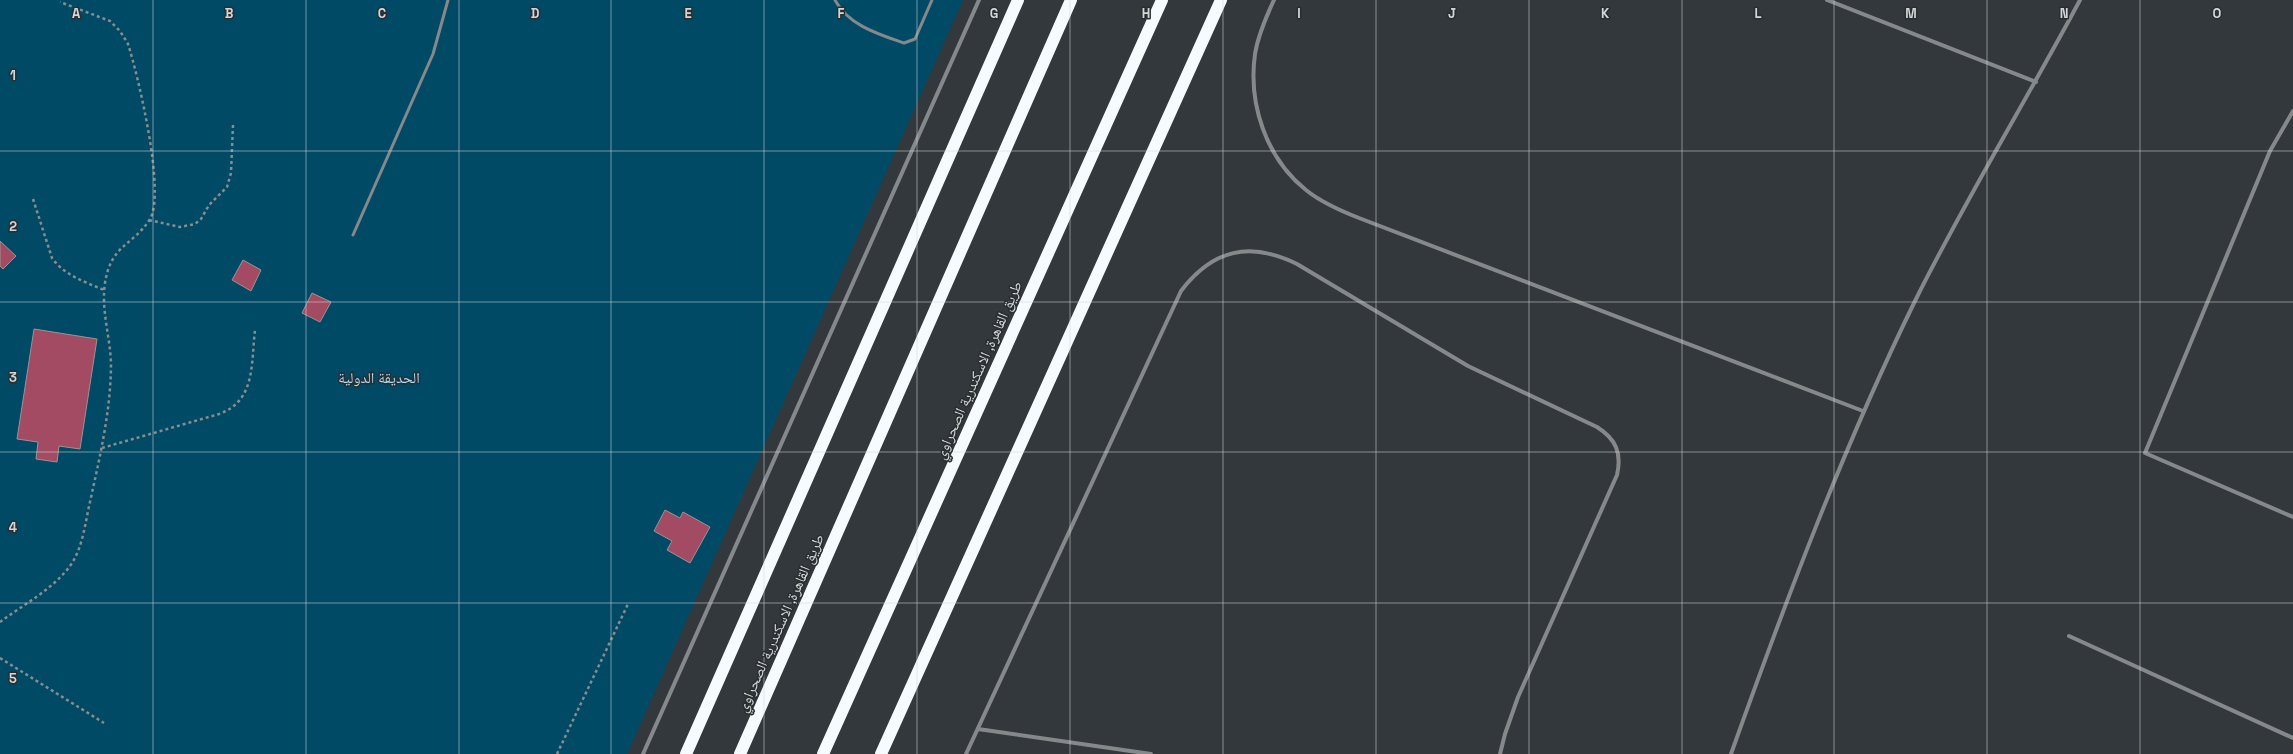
<svg xmlns="http://www.w3.org/2000/svg" width="2293" height="754" font-family="'Space Grotesk','Noto Naskh Arabic',sans-serif">
<rect width="100%" height="100%" fill="#32383b"/>
<path fill="#004a66" d="M0,0H963L627,754H0Z"/>
<path fill="#a34b63" stroke="#9b9394" d="M0,241L16,256L3,269L0,266Z
M243,260L261,270L251,291L232,280Z
M312,293L331,302L320,322L302,313Z
M34,329L97,339L80,449L59,446L57,462L36,459L38,442L17,439Z
M665,510L680,518L683,512L710,527L690,563L667,550L672,541L654,531Z"/>
<g fill="none" stroke-linecap="round" stroke-linejoin="round">
<path stroke="#888d8f" stroke-width="2.5" stroke-dasharray="3 3" stroke-linecap="butt" d="M33,199L52,258C64,275 85,282 104,290
M149,220L180,227L195,224L201,219L209,205L227,187L231,173L233,125
M102,448L219,414C256,401 251,363 255,330
M0,622C23,605 53,589 70,566C83,548 85,523 90,502C100,456 111,410 111,363C110,336 101,310 105,283C111,244 133,246 150,219C166,193 138,75 128,44L120,31L110,21L60,2
M0,658L104,723
M557,754L628,604"/>
<path stroke="#86898b" stroke-width="3" d="M835,0C848,25 878,34 904,43L915,39L932,0
M353,235L433,54L448,0"/>
<path stroke="#86898b" stroke-width="4" d="M1274,0C1266,17 1258,35 1255,54C1248,104 1266,158 1306,190C1322,203 1341,211 1359,218L1863,411
M1827,0L2036,82
M2293,111L2270,151L2145,453L2293,517
M2069,636L2293,738
M978,729L1151,754
M643,754L979,0
M966,754L1181,291C1213,249 1250,241 1297,264L1468,366L1597,427C1616,439 1622,453 1617,475L1518,697L1505,734L1500,754
M1731,754C1786,600 1843,448 1915,301C1966,198 2026,101 2080,0"/>
<path stroke="#f6fbff" stroke-width="12" d="M686,754L1018,0
M740,754L1071,0
M823,754L1162,0
M881,754L1221,0"/>
</g>
<path fill="none" stroke="#d4d7d9" stroke-width="1" stroke-opacity="0.55" d="M153,0V754M306,0V754M459,0V754M611,0V754M764,0V754M917,0V754M1070,0V754M1223,0V754M1376,0V754M1529,0V754M1682,0V754M1834,0V754M1987,0V754M2140,0V754M0,151H2293M0,302H2293M0,452H2293M0,603H2293"/>
<g text-anchor="middle" dominant-baseline="central" stroke-width="3" stroke-linejoin="round" paint-order="stroke">
<g font-size="15" fill="#d4d7d9" stroke="#292e31">
<text transform="translate(978 370) rotate(-66)">طريق القاهرة, الاسكندرية الصحراوي</text>
<text transform="translate(780 623) rotate(-66)">طريق القاهرة, الاسكندرية الصحراوي</text>
</g>
<g font-size="15" fill="#acdaf2" stroke="#292e31">
<text x="379" y="377">الحديقة الدولية</text>
</g>
</g>
<g font-size="13" text-anchor="middle" font-weight="bold" fill="#d4d7d9" stroke="#292e31" stroke-width="3" stroke-linejoin="round" paint-order="stroke">
<text x="76" y="18">A</text>
<text x="229" y="18">B</text>
<text x="382" y="18">C</text>
<text x="535" y="18">D</text>
<text x="688" y="18">E</text>
<text x="841" y="18">F</text>
<text x="994" y="18">G</text>
<text x="1146" y="18">H</text>
<text x="1299" y="18">I</text>
<text x="1452" y="18">J</text>
<text x="1605" y="18">K</text>
<text x="1758" y="18">L</text>
<text x="1911" y="18">M</text>
<text x="2064" y="18">N</text>
<text x="2217" y="18">O</text>
<text x="13" y="80">1</text>
<text x="13" y="231">2</text>
<text x="13" y="382">3</text>
<text x="13" y="532">4</text>
<text x="13" y="683">5</text>
</g>
</svg>
